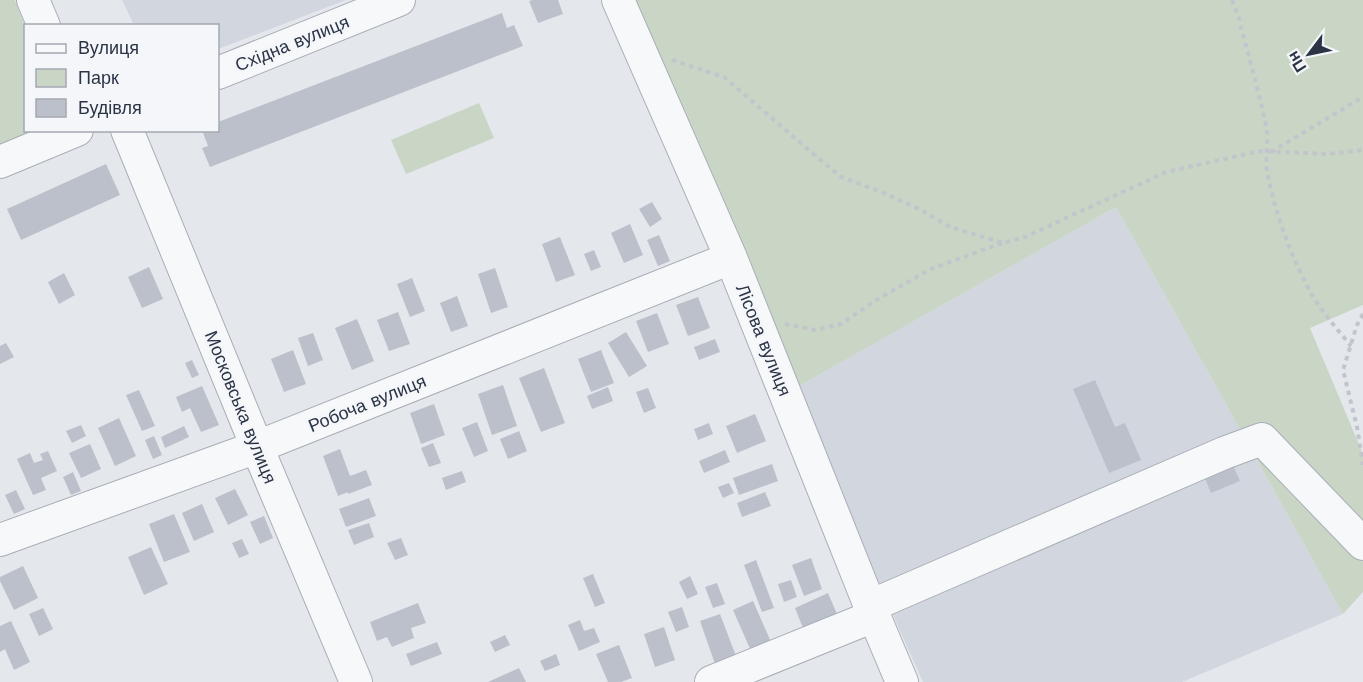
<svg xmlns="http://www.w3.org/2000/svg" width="1363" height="682" font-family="'Work Sans',sans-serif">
<rect width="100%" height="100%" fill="#e4e7ec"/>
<path fill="#d2d6de" d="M122,0H346L218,49V26L134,25Z
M1116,207L1343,614L1182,682H923L792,390Z"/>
<path fill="#c9d6c5" d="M0,0H15L25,26L26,130L33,131L26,136L0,147Z
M627,0H1363V305L1310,328L1363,454V592L1343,614L1116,207L792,390Z
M479,103L494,138L406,174L391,140Z"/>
<path fill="#bbc0ca" d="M532,0H558L563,14L538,23L529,1Z
M502,13L507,28L514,25L523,46L210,167L202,148L208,146L202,130H218V122Z
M106,164L120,195L21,240L7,209Z
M652,202L662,219L650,227L639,209Z
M630,224L643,255L624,263L611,233Z
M659,235L670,261L658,266L647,240Z
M560,237L575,275L556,282L542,244Z
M594,250L601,267L591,271L584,254Z
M149,267L163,299L142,308L128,277Z
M495,268L508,307L491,313L478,274Z
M64,273L75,295L59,304L48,282Z
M412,278L425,311L410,317L397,284Z
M457,296L468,326L451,332L440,303Z
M698,297L710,328L688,336L676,305Z
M398,312L410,344L389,351L377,320Z
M657,313L669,344L648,352L636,321Z
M357,319L374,361L352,370L335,328Z
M626,332L647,366L629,377L608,343Z
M313,333L323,360L308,366L298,338Z
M715,339L720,352L699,360L694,347Z
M6,343L14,357L0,364V346Z
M293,350L306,384L284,392L271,359Z
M601,350L614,383L591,392L578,359Z
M192,360L199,375L192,378L185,363Z
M544,368L565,423L541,432L519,378Z
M1095,380L1115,427L1125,423L1141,460L1109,473L1073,389Z
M503,385L517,426L492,435L478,394Z
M202,386L219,425L201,432L190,408L182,412L176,397Z
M608,387L613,401L592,409L587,396Z
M648,388L656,408L644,413L636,392Z
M139,390L155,426L142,431L126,395Z
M434,404L445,435L421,444L410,413Z
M755,414L766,441L737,453L726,426Z
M119,418L136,456L115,466L98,428Z
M477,422L488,451L474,457L462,428Z
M709,423L713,434L698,440L694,429Z
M81,425L86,436L72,443L66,431Z
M184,426L189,437L165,448L161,437Z
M519,431L527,451L508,459L500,439Z
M154,436L162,455L153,459L145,440Z
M433,443L441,463L429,467L421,448Z
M90,444L101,469L81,478L69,453Z
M340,449L350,476L366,470L372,485L348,494V492L338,496L323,456Z
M725,450L730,462L704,473L699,461Z
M48,451L57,471L41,478L46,490L33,495L17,459L30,453L34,463L43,460L40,454Z
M1232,463L1240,481L1211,493L1204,476Z
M772,464L778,481L739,495L733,478Z
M462,471L466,482L446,490L442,478Z
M73,472L81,491L71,495L63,477Z
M729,483L734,493L723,498L718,487Z
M235,489L248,515L228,525L215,498Z
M16,490L25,509L14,514L5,495Z
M765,492L771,506L742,517L737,503Z
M369,498L376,516L346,527L339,509Z
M202,504L214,532L194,541L182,513Z
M174,514L190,552L164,562L149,524Z
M264,516L273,538L260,544L250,522Z
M369,523L374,537L354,545L348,530Z
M401,538L408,555L395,560L387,543Z
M242,539L249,554L239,558L232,543Z
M151,547L168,584L144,595L128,557Z
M811,558L822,589L804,596L792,565Z
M756,560L774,608L762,612L744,565Z
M23,566L38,598L14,610L0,581V577Z
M593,574L605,603L595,607L583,578Z
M690,576L698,594L687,599L679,582Z
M791,580L797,597L784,602L778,584Z
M717,583L725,604L713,608L705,587Z
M828,593L837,614L803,628L795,608Z
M753,601L771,642L751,651L733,610Z
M418,603L426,623L411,628L414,638L392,647L387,637L377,641L370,622Z
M682,607L689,627L676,632L668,612Z
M43,608L53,629L39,636L29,614Z
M720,614L736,656L715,664L700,621Z
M580,620L584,631L594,628L600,642L579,651L568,625Z
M11,621L30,662L14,670L5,649L0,652V626Z
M664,627L675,660L655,667L644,634Z
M505,635L510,645L495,652L490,642Z
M437,642L442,654L411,666L406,654Z
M619,645L632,678L621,682H608L596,654Z
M556,654L560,665L545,671L540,661Z
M519,668L526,682H488Z"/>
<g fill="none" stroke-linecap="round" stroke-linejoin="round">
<g stroke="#a9aeb7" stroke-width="34">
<path id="minor" d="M33,0L44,26
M618,0L731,258L870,606L902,682
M218,73L399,0
M127,130L257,447L356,682
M0,162L77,130
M0,540L257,447L731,258
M870,606L1224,453L1262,439L1363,544
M711,682L874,616"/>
</g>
<path stroke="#c2c5cb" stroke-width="4" stroke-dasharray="4.5 4.5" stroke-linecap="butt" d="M1232,0L1238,15C1247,51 1258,88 1266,125C1269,140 1265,156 1267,171C1275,213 1291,257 1312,295C1323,313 1337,329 1351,346
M672,60L724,77L817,157L841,177L879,191L919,209L950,227L1003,243L1025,237L1166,172L1260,151L1327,154L1363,150
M1271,152L1363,97
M1363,314L1357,325L1343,370L1357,427L1363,465
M785,324L815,330L841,324L876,300L931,269L1002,243"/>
<use href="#minor" stroke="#f7f8fa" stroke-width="32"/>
</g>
<g text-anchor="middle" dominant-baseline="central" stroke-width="5" stroke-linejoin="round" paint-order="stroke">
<g font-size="18" fill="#2b3445" stroke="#f4f6f9">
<text transform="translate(292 43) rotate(-22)">Східна вулиця</text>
<text transform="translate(764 340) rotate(68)">Лісова вулиця</text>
<text transform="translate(367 403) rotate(-22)">Робоча вулиця</text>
<text transform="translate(241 407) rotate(68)">Московська вулиця</text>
</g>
</g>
<rect x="24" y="24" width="195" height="108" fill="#f4f6f9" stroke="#a4a8b1" stroke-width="1.5"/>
<rect x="36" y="44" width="30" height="9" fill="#f7f8fa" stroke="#a4a8b1" stroke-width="1.5"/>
<text x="78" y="54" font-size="18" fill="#2b3445">Вулиця</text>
<rect x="36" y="69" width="30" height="18" fill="#c9d6c5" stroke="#a4a8b1" stroke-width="1.5"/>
<text x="78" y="84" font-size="18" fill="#2b3445">Парк</text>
<rect x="36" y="99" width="30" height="18" fill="#bbc0ca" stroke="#a4a8b1" stroke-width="1.5"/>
<text x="78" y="114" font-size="18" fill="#2b3445">Будівля</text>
<g transform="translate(1309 54) rotate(238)" stroke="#f4f6f9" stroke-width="4.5" paint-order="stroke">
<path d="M0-4.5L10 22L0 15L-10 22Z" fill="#2b3445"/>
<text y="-9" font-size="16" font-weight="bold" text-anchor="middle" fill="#2b3445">Пн</text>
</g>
</svg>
